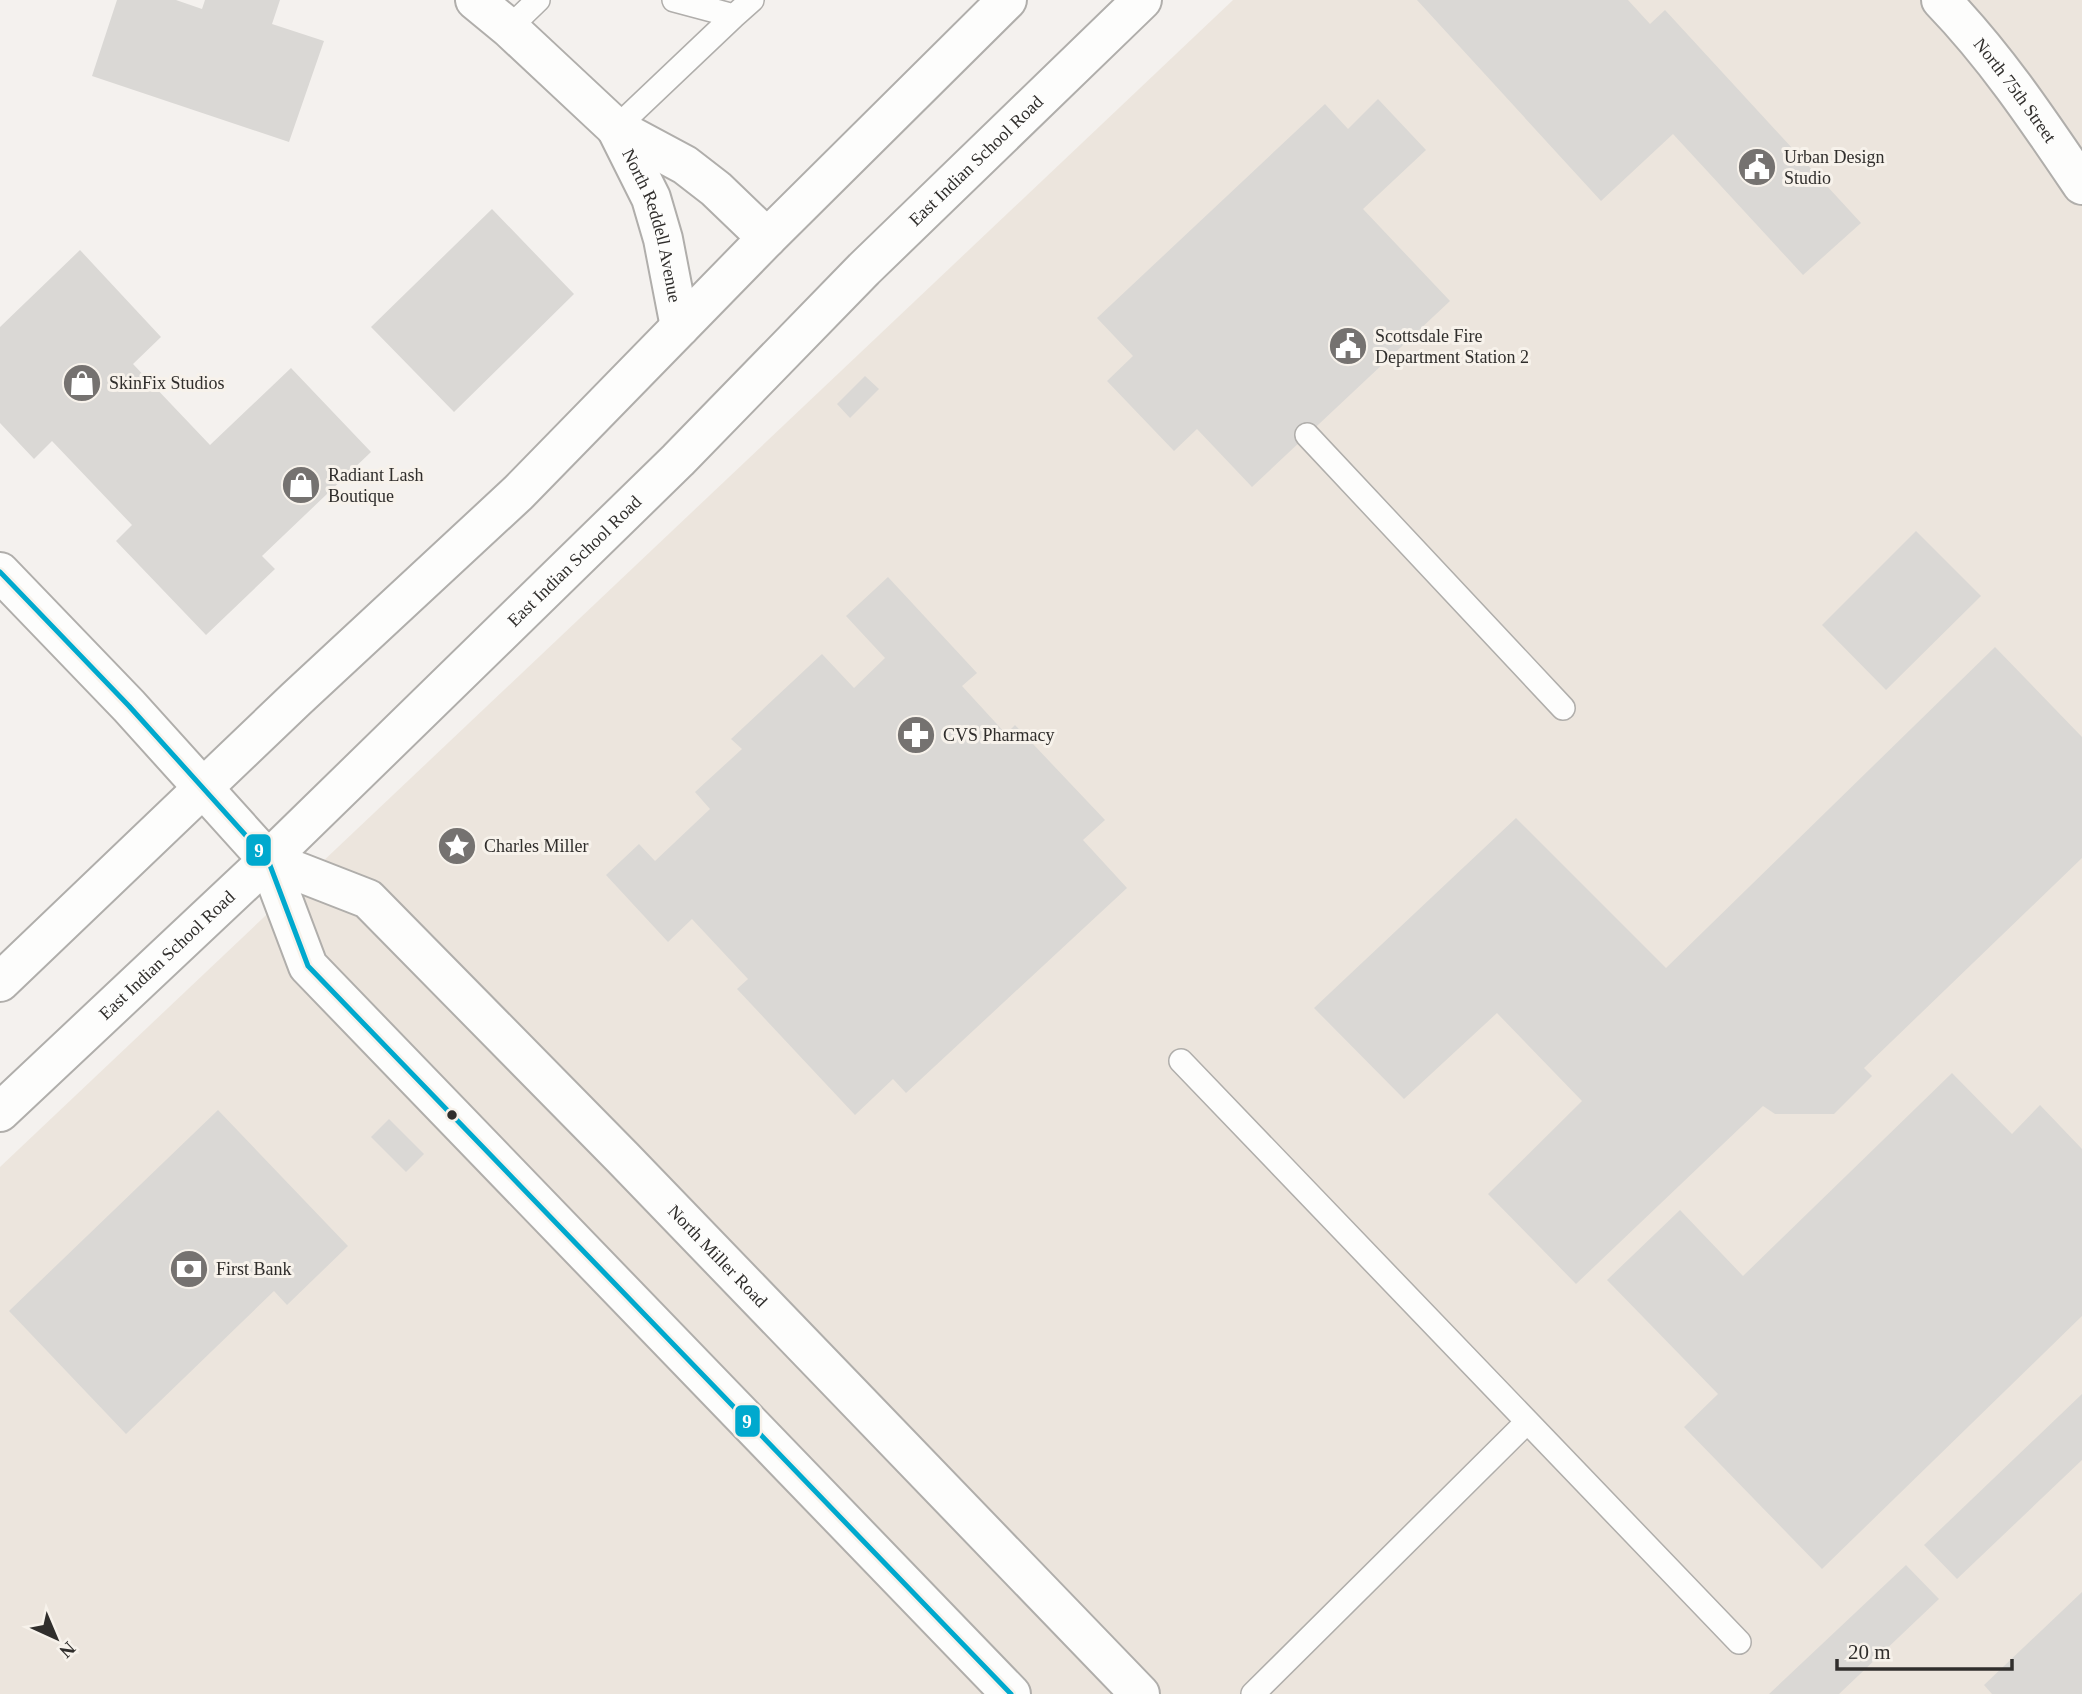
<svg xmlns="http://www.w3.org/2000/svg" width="2082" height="1694" font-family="Georgia,serif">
<rect width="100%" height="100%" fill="#f4f1ee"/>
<path fill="#ece5dd" d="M1233,0H2082V1694H0V1167Z"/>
<path fill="#dad8d5" d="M117,0H176L202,9L205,0H280L272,24L324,41L289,142L92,76Z
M1417,0H1628L1650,24L1665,10L1861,223L1803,275L1673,134L1601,201Z
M1378,99L1426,150L1363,209L1450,301L1252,487L1197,429L1174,451L1107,381L1133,356L1097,318L1325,104L1348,129Z
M492,209L574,294L454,412L371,327Z
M80,250L161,337L133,364L210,445L291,368L371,452L262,556L275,569L206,635L116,541L132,525L52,441L34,459L0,423V327Z
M865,376L879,389L850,418L837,404Z
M1916,531L1981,596L1886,690L1822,625Z
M888,577L977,673L962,686L1006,734L1015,725L1105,820L1083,840L1127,888L906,1093L893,1079L855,1115L737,989L748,979L692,919L668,942L606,875L639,844L655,861L710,809L695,792L742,749L731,739L822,654L854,688L885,658L846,616Z
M1995,647L2082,737V858L1864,1068L1872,1076L1834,1114H1775L1763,1106L1576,1284L1488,1194L1582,1101L1497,1013L1404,1099L1314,1008L1516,818L1666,968Z
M1952,1073L2012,1134L2040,1105L2082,1149V1316L1822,1569L1684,1427L1718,1394L1607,1280L1680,1210L1743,1276Z
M218,1110L348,1246L287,1305L274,1291L126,1434L9,1311Z
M389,1119L424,1154L406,1172L371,1137Z
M2082,1394V1460L1957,1579L1924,1545Z
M1906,1565L1939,1599L1839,1694H1769Z
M2082,1592V1694H1992L1984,1685Z"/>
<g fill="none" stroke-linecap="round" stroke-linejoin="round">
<g stroke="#b0aeab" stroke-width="26">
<path id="lane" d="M674,0L734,16L752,0
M509,28L538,0
M616,128L734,16
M1307,435L1563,708
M1181,1061L1739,1642
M1253,1694L1527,1422"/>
</g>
<g stroke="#b0aeab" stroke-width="42">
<g id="street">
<path d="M475,0L509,28L616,128L685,165L716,189L767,238"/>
<path id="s1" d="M1941,0C1996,57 2038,120 2082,185"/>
<path id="s2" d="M616,128L651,198L663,239L680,327"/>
</g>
</g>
<g stroke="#b0aeab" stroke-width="42">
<g id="secondary">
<path d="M0,572L129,706L268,860L308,966L1011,1694"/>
<path id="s3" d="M268,860L368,899L623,1158L1140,1694"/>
<path d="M0,982L296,699L518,493L767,238L1007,0"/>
<path id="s4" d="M0,1112L268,860L678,460L864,269L1142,0"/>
</g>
</g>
<use href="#lane" stroke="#fdfdfc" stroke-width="23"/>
<use href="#street" stroke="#fdfdfc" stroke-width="38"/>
<use href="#secondary" stroke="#fdfdfc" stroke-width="38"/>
<g stroke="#f7f2eb" stroke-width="10">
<path id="bus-1" d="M0,572L129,706L268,860L308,966L1011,1694"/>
</g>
<use href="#bus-1" stroke="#00a9ce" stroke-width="5"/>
</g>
<defs>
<g id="civic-disc" transform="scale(2.0125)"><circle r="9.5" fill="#757270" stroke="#f7f2eb"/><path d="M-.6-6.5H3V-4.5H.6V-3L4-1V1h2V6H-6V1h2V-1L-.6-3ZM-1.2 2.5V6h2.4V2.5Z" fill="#fff"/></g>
<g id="shop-disc" transform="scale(2.0125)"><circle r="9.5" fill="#757270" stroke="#f7f2eb"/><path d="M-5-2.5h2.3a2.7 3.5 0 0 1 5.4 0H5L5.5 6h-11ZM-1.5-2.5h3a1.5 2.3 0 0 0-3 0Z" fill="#fff"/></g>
<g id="pharmacy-disc" transform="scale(2.0125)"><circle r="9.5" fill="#757270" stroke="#f7f2eb"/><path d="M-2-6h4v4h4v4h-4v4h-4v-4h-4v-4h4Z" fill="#fff"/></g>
<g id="sight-disc" transform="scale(2.0125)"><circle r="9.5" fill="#757270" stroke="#f7f2eb"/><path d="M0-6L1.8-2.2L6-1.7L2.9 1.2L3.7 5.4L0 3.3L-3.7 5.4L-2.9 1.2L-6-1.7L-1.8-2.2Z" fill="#fff"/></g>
<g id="bank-disc" transform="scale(2.0125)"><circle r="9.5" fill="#757270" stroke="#f7f2eb"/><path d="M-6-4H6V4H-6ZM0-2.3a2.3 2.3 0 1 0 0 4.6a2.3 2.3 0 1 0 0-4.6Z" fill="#fff"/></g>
</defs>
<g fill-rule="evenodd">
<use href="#civic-disc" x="1757" y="167"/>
<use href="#civic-disc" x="1348" y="346"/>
<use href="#shop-disc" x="82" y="383"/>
<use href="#shop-disc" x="301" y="485"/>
<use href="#pharmacy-disc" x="916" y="735"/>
<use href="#sight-disc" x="457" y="846"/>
<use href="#bank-disc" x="189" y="1269"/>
</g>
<circle fill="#302e2c" stroke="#f7f2eb" stroke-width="2.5" cx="452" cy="1115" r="6"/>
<g text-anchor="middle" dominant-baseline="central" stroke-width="6" stroke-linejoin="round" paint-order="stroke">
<g font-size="18" fill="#302e2c" stroke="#f7f2eb">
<text stroke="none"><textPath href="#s1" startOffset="117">North 75th Street</textPath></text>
<text stroke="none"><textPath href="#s4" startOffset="1363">East Indian School Road</textPath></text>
<text stroke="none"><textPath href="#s2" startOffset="105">North Reddell Avenue</textPath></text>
<text stroke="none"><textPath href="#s4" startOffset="796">East Indian School Road</textPath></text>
<text stroke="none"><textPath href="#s4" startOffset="229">East Indian School Road</textPath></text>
<text stroke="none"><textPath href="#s3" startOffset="607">North Miller Road</textPath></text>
</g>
<g font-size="18" fill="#302e2c" stroke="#f7f2eb" text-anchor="start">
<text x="1784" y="157">Urban Design<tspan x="1784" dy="21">Studio</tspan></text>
<text x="1375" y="336">Scottsdale Fire<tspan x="1375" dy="21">Department Station 2</tspan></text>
<text x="109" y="383">SkinFix Studios</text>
<text x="328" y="475">Radiant Lash<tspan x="328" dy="21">Boutique</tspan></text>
<text x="943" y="735">CVS Pharmacy</text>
<text x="484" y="846">Charles Miller</text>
<text x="216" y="1269">First Bank</text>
</g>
</g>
<g stroke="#f7f2eb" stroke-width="2.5">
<rect x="245" y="833" width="27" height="34" rx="7" fill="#00a9ce"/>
<rect x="734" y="1404" width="27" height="34" rx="7" fill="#00a9ce"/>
</g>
<g font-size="19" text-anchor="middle" font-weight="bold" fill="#fff">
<text x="259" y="857">9</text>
<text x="747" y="1428">9</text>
</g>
<g transform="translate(56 1638) rotate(136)" stroke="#f7f2eb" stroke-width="5" paint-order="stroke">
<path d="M0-5L12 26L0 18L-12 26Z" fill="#302e2c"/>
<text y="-10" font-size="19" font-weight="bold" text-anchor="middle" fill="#302e2c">N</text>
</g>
<path d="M1837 1659v10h175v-10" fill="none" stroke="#302e2c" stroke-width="3.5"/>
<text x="1848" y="1659" font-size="21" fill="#302e2c" stroke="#f7f2eb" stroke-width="5" paint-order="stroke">20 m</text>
</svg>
